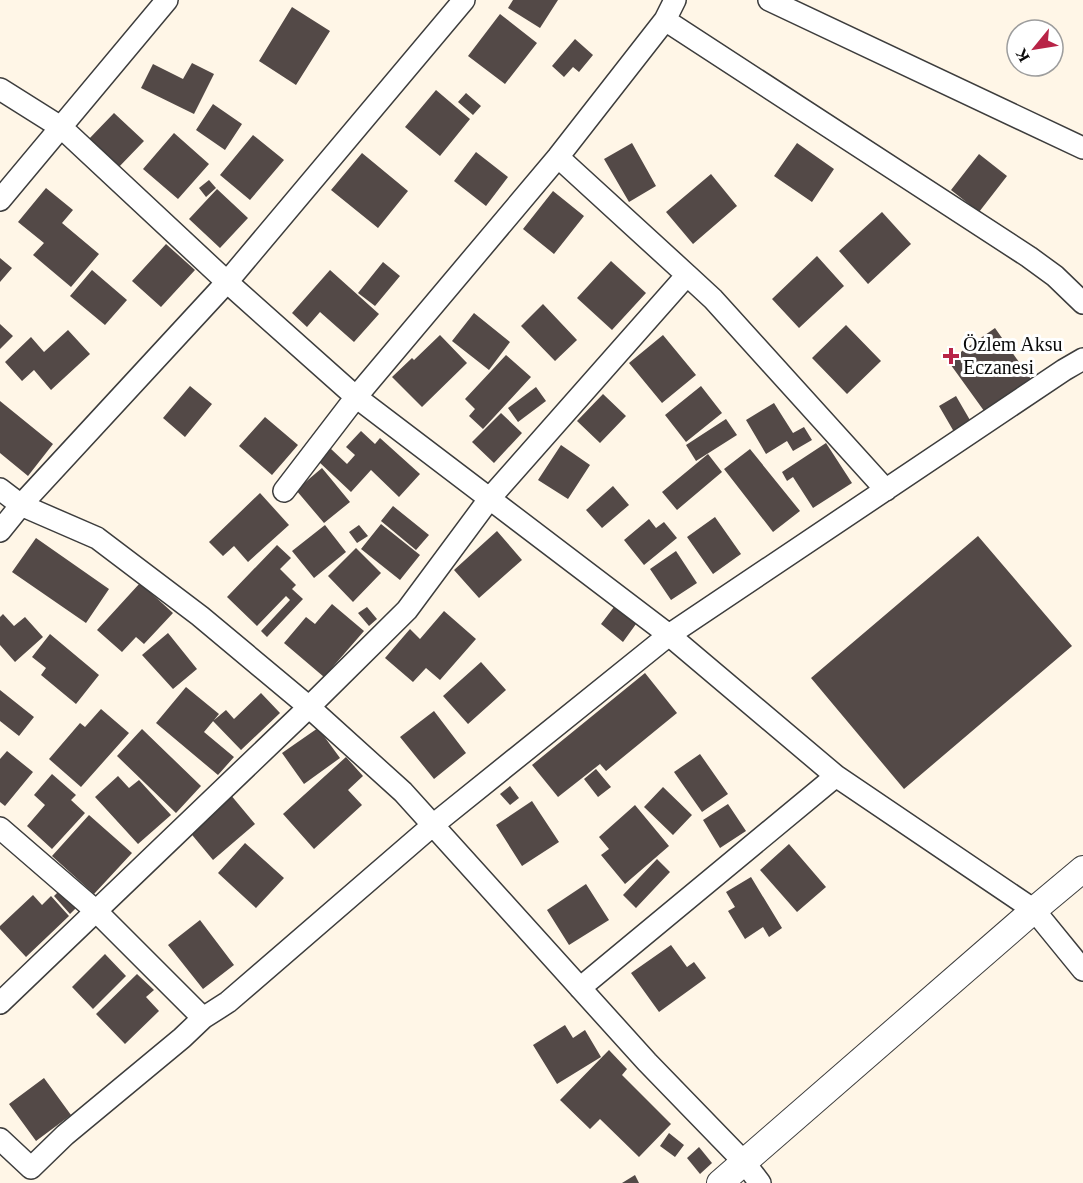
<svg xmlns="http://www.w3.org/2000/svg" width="1083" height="1183" font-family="Georgia,serif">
<rect width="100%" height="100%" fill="#fff6e7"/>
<path fill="#534947" d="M513,0H558L540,28L508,8Z
M292,7L330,31L296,85L259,61Z
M500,14L537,43L505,84L468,56Z
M575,39L593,55L579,72L573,67L564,77L552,66Z
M192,63L214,74L194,114L141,88L153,64L183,79Z
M436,90L470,119L440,156L405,127Z
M466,93L481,106L473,115L458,102Z
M213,104L242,124L225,150L196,130Z
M114,113L144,141L117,169L87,141Z
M174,133L209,164L178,199L143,169Z
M253,135L284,160L250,200L220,175Z
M632,143L656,186L629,202L604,159Z
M797,143L834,169L812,202L774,176Z
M476,152L508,177L486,206L454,181Z
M362,153L408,191L378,228L331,190Z
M979,154L1007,176L979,212L951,190Z
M711,174L737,206L693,244L666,212Z
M209,180L216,188L206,197L199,188Z
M46,188L73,210L62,223L99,254L71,287L33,255L44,243L18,222Z
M217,189L248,218L220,248L189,219Z
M553,191L584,216L554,254L523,229Z
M882,212L911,244L868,284L839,251Z
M166,244L195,270L161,307L132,281Z
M817,256L844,286L799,328L772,299Z
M0,258L12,268L0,282Z
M611,261L646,293L612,330L577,298Z
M383,262L400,276L375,306L358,293Z
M92,270L127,300L105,325L70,296Z
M330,270L379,314L354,342L320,312L307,327L292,313Z
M543,304L577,340L555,361L521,326Z
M474,313L510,342L489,370L452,341Z
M0,324L13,336L0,349Z
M846,325L881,361L847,394L812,358Z
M995,328L1033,382L987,415L948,361Z
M68,330L90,354L51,390L34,370L22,381L5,362L31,337L44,352Z
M440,335L467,363L422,407L392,377L412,358L414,360Z
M663,335L696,375L662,403L629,363Z
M506,355L531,377L483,429L469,416L475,409L465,399Z
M190,386L212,404L185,437L163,418Z
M701,386L722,413L686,442L665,415Z
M536,387L546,401L518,422L508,408Z
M603,394L626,416L600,443L577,421Z
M956,396L974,427L957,437L939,406Z
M0,401L53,444L28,476L0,453Z
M774,403L793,433L804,427L812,440L793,451L787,441L766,454L746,420Z
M501,413L522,433L494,463L472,442Z
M265,417L298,445L272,475L239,446Z
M726,419L737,435L696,461L686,445Z
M361,431L375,444L380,438L420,474L399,497L371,470L351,492L318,461L330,448L347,464L355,455L346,447Z
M826,443L852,483L813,508L793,477L787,481L782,472Z
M561,445L590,465L568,499L538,480Z
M750,449L800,511L773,532L724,469Z
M708,454L722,472L677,510L662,492Z
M322,468L350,502L324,523L296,490Z
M613,486L629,505L602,528L586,510Z
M260,493L289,525L248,562L234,546L223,556L209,542Z
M393,506L429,535L416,550L381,521Z
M715,517L741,554L713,574L687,537Z
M649,519L656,528L664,522L677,538L644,565L624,540Z
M381,524L420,555L400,580L361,549Z
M325,525L346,552L314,578L292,551Z
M359,525L368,536L357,543L349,532Z
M497,531L522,560L479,598L454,570Z
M978,536L1072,646L904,789L811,678Z
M36,538L109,589L86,623L12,572Z
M277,545L291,558L280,569L296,585L292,589L303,599L267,637L261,631L290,600L286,596L257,626L227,597Z
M356,548L381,573L353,602L328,576Z
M676,551L697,583L671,600L650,569Z
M140,583L173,613L144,644L136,637L122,652L97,630Z
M332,604L364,631L324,677L284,643L306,617L315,624Z
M367,607L377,619L369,626L358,613Z
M614,607L636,624L623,642L601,624Z
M444,611L476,639L440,680L426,668L413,682L385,658L410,629L420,639Z
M3,614L14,626L25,617L43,637L15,662L0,645V617Z
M168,633L197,669L173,689L142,655Z
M50,634L99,675L76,704L41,675L46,668L32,657Z
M481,662L506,690L468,724L443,696Z
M645,673L677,713L606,771L600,764L558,797L532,765Z
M186,687L219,714L204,732L234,757L218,775L156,723Z
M0,690L34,717L19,736L0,721Z
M261,693L280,713L241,750L213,721L226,710L234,719Z
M101,709L129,733L81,787L49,759L80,723L85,727Z
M434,711L466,753L434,779L400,737Z
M318,728L340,758L304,784L282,753Z
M142,729L201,786L176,813L117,756Z
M7,751L33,772L5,806L0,802V759Z
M700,754L728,794L702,812L674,772Z
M346,757L363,776L348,790L362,805L314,849L283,814Z
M596,769L611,787L598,797L584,779Z
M52,774L76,795L71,800L85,813L52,849L27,826L45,805L34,795Z
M118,776L129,788L139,780L171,815L138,844L95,797Z
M510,786L519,798L510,805L500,794Z
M663,787L692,815L673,835L644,807Z
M230,794L255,824L213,860L188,830Z
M532,801L559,842L522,866L496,825Z
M728,804L746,831L720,848L703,820Z
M635,805L669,846L625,884L601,855L609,849L599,837Z
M89,815L132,853L94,894L52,856Z
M245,843L284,878L256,908L218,873Z
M789,844L826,887L797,912L760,870Z
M657,859L670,872L636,908L623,895Z
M751,877L782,928L769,937L763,927L745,939L728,911L735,907L726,892Z
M586,884L609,920L569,945L547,910Z
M63,887L79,905L70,914L54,896Z
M33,895L42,905L51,896L69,916L26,957L0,929V926Z
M200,920L234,965L203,989L168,945Z
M671,945L687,967L694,962L706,978L659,1012L631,973Z
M105,954L126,976L93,1009L72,987Z
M137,974L154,990L146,997L159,1011L125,1044L96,1014Z
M565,1025L573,1038L585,1030L601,1057L557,1084L533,1045Z
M609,1050L627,1069L622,1075L671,1124L639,1157L600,1119L590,1129L560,1100Z
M44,1078L71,1115L36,1141L9,1104Z
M669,1133L684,1145L675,1157L660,1146Z
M699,1147L712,1163L700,1174L687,1158Z
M635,1175L639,1183H622Z"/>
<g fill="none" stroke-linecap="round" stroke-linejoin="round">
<g stroke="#3d3d3d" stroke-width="24">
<path id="minor" d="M769,0L1083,148
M665,20L1029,257L1055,276L1083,303
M0,89L62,128L227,282L356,397L669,635L836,776L1034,910L1083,970
M558,157L687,275
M0,200L167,0
M0,489L21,505L97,538L200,616L309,707L403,792L647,1062L744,1162L760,1183
M284,491L356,397L558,157L665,20L675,0
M0,531L21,505L227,282L464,0
M0,828L96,911L203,1018
M580,988L836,776
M0,1003L309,707L407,610L490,498L687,275L713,299L886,490
M0,1139L31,1168L65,1135L182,1038L203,1018L228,1002L433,825L669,635L1064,370L1083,359"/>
</g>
<g stroke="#3d3d3d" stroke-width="28">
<path id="tertiary" d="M720,1183L1034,910L1083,869"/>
</g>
<use href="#minor" stroke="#fff" stroke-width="21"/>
<use href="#tertiary" stroke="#fff" stroke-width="26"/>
</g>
<path fill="#b82447" stroke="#fff" stroke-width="2" d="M948 347h6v6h6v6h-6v6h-6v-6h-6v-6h6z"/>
<g text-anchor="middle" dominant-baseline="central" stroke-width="6" stroke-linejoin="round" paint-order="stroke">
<g font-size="20" fill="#0a0a0a" stroke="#fff" text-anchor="start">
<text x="963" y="344">Özlem Aksu<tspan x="963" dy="23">Eczanesi</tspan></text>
</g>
</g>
<g transform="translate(1035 48) rotate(240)"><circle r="28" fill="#ffffff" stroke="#9d9d9d" stroke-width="1.5"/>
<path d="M0-4.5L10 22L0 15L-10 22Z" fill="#b82447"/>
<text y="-9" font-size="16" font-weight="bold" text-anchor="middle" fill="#0a0a0a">K</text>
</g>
</svg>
